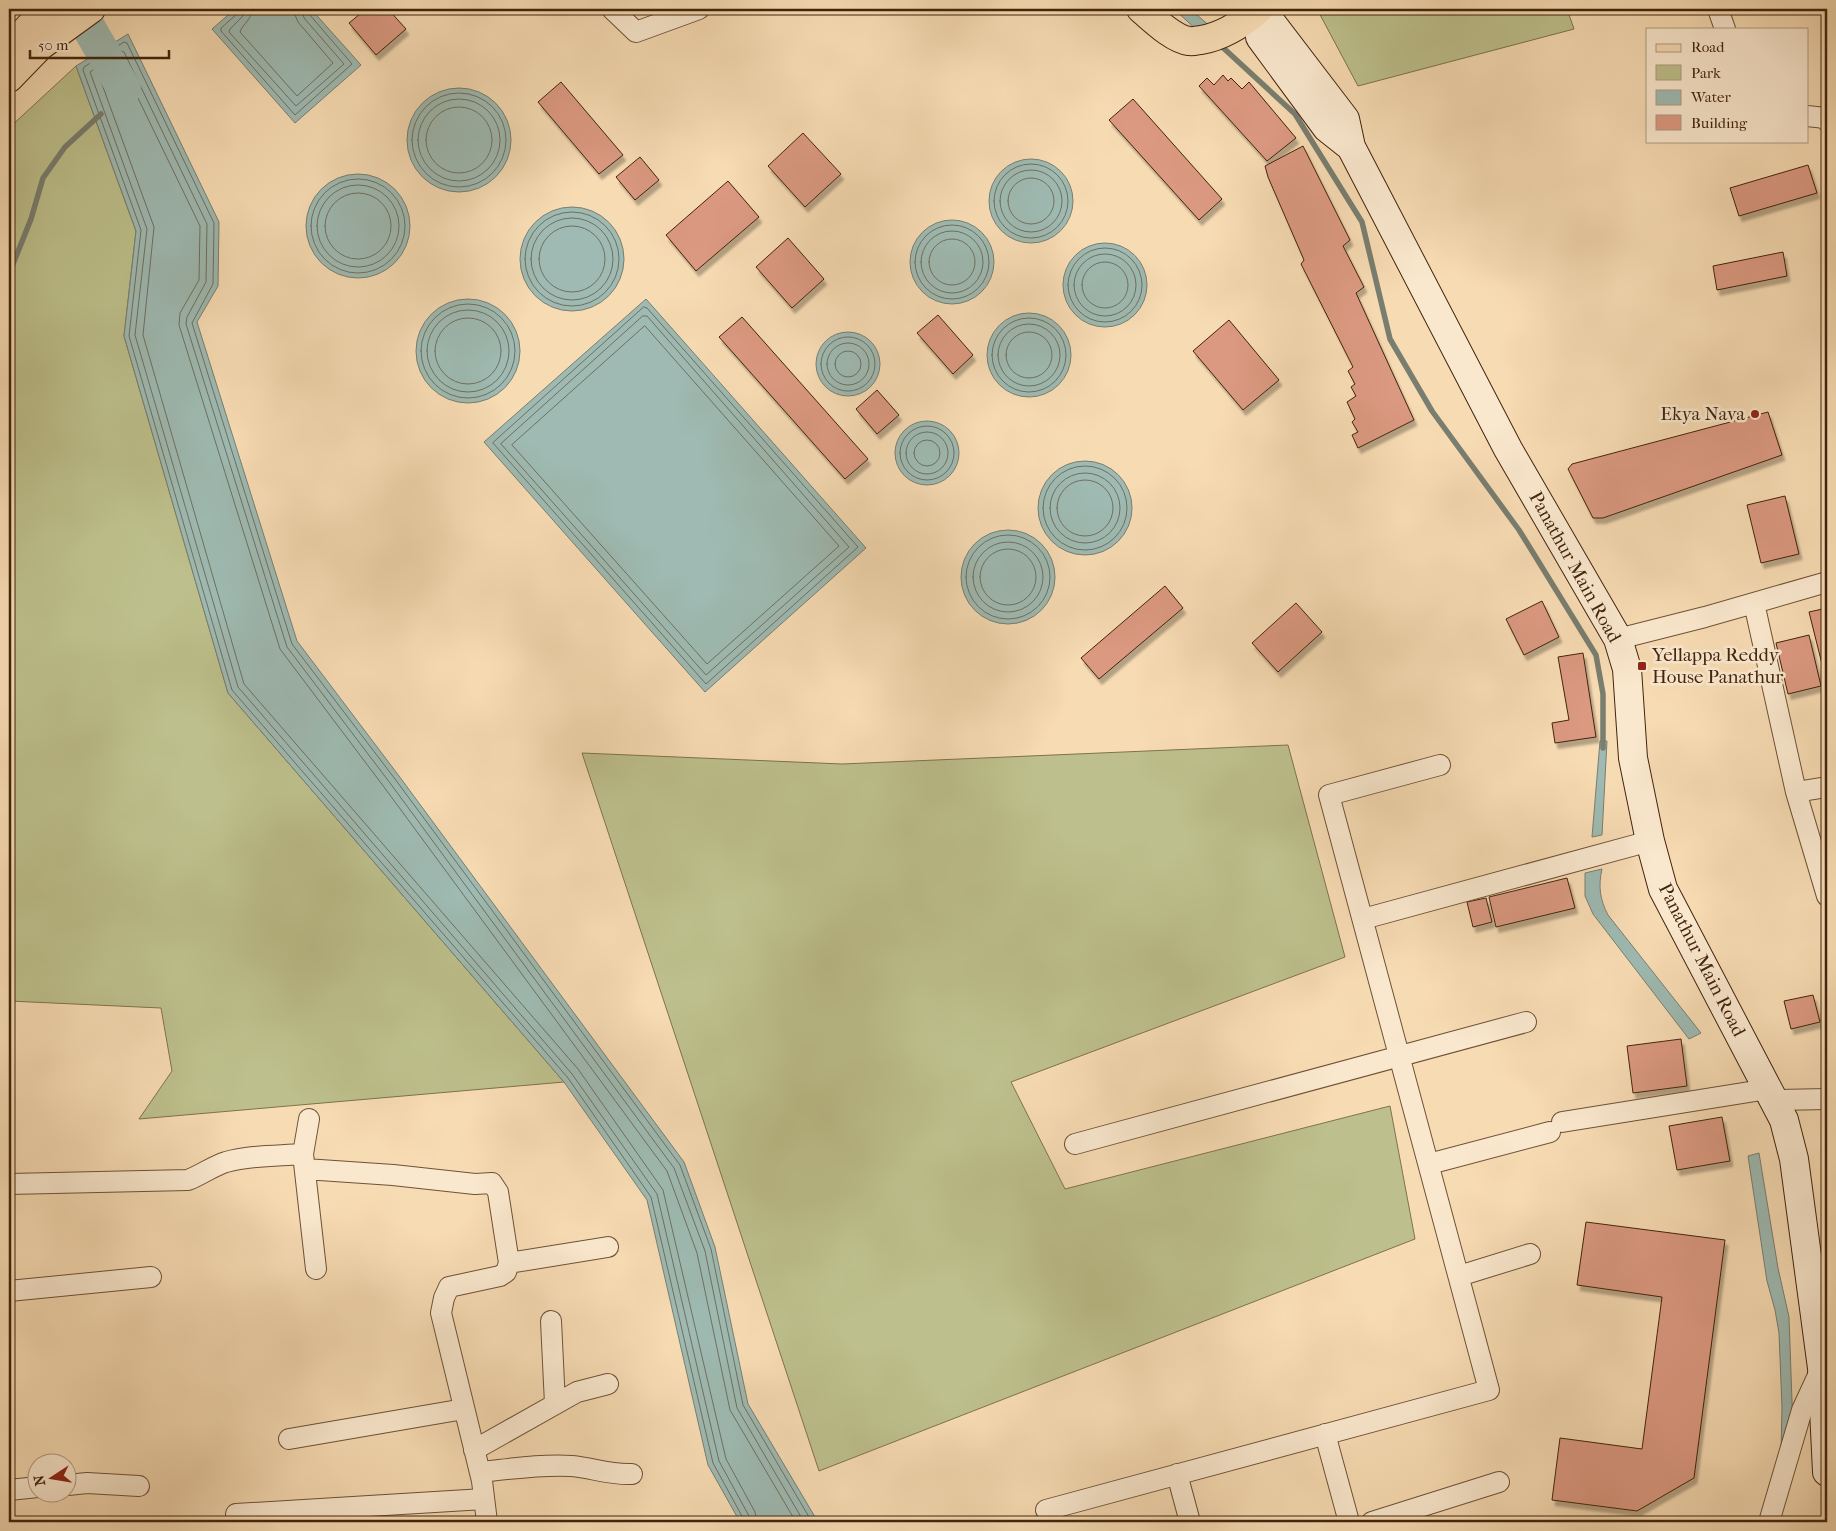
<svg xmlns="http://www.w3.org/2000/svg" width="1836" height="1531" font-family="'IM FELL French Canon',serif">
<defs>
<filter id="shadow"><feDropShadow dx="3" dy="5.5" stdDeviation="1" flood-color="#0004"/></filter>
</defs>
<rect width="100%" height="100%" fill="#f7dbb3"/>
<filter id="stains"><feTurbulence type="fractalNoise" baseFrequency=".004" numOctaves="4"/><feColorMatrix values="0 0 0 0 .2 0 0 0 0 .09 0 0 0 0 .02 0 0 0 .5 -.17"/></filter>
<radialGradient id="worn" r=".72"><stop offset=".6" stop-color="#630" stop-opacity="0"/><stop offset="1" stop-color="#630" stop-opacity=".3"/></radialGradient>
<path fill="#bdc08c" stroke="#7f724c" d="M1317,9H1567L1574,29L1358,86Z
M76,66L136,231L124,336L228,693L564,1082L139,1119L172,1071L161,1008L9,1001V128Z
M1288,745L1345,957L1011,1082L1065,1189L1390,1106L1415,1239L819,1471L582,753L842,764Z"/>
<path fill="#9ebab2" stroke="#797e70" d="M235,9H311L361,65L295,123L212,29Z
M1174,9H1190L1212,28L1200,33Z
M128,34L219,222L218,286L197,322L297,641L399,776L684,1162L715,1247L748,1404L818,1522H740L708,1465L647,1200L564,1082L228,693L124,336L136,231L76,66Z
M407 140a52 52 0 1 1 104 0a52 52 0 1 1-104 0Z
M989 201a42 42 0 1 1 84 0a42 42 0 1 1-84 0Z
M306 226a52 52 0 1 1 104 0a52 52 0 1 1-104 0Z
M520 259a52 52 0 1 1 104 0a52 52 0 1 1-104 0Z
M910 262a42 42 0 1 1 84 0a42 42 0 1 1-84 0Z
M1063 285a42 42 0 1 1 84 0a42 42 0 1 1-84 0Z
M646,299L866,548L705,692L484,442Z
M416 351a52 52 0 1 1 104 0a52 52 0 1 1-104 0Z
M987 355a42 42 0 1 1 84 0a42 42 0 1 1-84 0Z
M816 364a32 32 0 1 1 64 0a32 32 0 1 1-64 0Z
M895 453a32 32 0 1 1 64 0a32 32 0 1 1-64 0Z
M1038 508a47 47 0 1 1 94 0a47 47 0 1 1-94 0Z
M961 577a47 47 0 1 1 94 0a47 47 0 1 1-94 0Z
M1600,741H1607L1602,835L1592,837Z
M1602,869C1598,886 1600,900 1608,915L1701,1033L1689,1039L1593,914L1585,896V873Z
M1759,1153L1778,1268L1789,1317L1793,1429L1781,1454L1782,1407L1779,1333L1775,1310L1767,1281L1748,1156Z"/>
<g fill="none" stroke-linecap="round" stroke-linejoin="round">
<path stroke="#706f60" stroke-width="1" d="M238,9L237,14L221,28V31L295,115L352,64L309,14L308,9
M245,9L242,17L230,29L229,32L296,106L344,64L304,18L302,9
M252,9C252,20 243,23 240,32L297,96L333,63L298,22L295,15L294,9
M412 140a47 47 0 1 1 94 0a47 47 0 1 1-94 0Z
M418 140a41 41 0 1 1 82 0a41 41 0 1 1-82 0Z
M426 140a33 33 0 1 1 66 0a33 33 0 1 1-66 0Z
M994 201a37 37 0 1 1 74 0a37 37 0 1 1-74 0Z
M1000 201a31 31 0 1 1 62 0a31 31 0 1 1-62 0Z
M1008 201a23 23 0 1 1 46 0a23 23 0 1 1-46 0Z
M311 226a47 47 0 1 1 94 0a47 47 0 1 1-94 0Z
M317 226a41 41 0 1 1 82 0a41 41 0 1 1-82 0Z
M325 226a33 33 0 1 1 66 0a33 33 0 1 1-66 0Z
M525 259a47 47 0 1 1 94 0a47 47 0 1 1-94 0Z
M531 259a41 41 0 1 1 82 0a41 41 0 1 1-82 0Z
M915 262a37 37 0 1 1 74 0a37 37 0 1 1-74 0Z
M539 259a33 33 0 1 1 66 0a33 33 0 1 1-66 0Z
M921 262a31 31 0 1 1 62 0a31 31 0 1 1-62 0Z
M929 262a23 23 0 1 1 46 0a23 23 0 1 1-46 0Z
M1068 285a37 37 0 1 1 74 0a37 37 0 1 1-74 0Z
M1074 285a31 31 0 1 1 62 0a31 31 0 1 1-62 0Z
M1082 285a23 23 0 1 1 46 0a23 23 0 1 1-46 0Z
M421 351a47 47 0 1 1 94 0a47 47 0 1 1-94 0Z
M644,307L647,308L858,547L706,684L493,443Z
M427 351a41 41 0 1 1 82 0a41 41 0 1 1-82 0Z
M643,316H647L849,547L706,675L501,444Z
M435 351a33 33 0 1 1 66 0a33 33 0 1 1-66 0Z
M992 355a37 37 0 1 1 74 0a37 37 0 1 1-74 0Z
M998 355a31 31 0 1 1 62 0a31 31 0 1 1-62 0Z
M645,326L839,546L707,664L512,445Z
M1006 355a23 23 0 1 1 46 0a23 23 0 1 1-46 0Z
M821 364a27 27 0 1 1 54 0a27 27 0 1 1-54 0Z
M827 364a21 21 0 1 1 42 0a21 21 0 1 1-42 0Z
M835 364a13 13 0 1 1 26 0a13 13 0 1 1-26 0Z
M900 453a27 27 0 1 1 54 0a27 27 0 1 1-54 0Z
M906 453a21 21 0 1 1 42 0a21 21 0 1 1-42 0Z
M914 453a13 13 0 1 1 26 0a13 13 0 1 1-26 0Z
M1043 508a42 42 0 1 1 84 0a42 42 0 1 1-84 0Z
M1050 508a35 35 0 1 1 70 0a35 35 0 1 1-70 0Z
M1057 508a28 28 0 1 1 56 0a28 28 0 1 1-56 0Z
M966 577a42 42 0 1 1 84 0a42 42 0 1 1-84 0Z
M973 577a35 35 0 1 1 70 0a35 35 0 1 1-70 0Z
M980 577a28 28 0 1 1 56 0a28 28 0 1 1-56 0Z
M744,1522L743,1518L713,1463L651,1197L568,1078L232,690L129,336L141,230L83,70L84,67L124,42L127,43L214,223L213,284L192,323L292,644L395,779L680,1165L711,1249L743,1405L812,1522
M750,1522L749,1516L719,1461L657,1194L572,1074L238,687L135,335L147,229L90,72L121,51L124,52L207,224L206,282L187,317L186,324L287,647L390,783L674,1168L705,1251L737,1408L804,1522
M757,1522L755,1512L726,1459L663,1190L578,1069L244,684L143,335L154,227L99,76L100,73L118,62L121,63L200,226L199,280L180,313L179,325L280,649L384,787L667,1171L697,1253L730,1410L796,1522"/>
<path stroke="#797e70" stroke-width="5.5" d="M1218,43L1295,114L1362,222L1390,339L1432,411L1519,530L1596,655L1603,694V748
M13,264L31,219L43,178L65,147L101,114"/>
<path stroke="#9ebab2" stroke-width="34" d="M78,9L124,89"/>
</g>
<path fill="#db9981" stroke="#41240d" filter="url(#shadow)" d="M366,9H388L406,29L376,55L349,23Z
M1223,75L1228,81L1231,78L1242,89L1249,82L1296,138L1267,161L1199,86L1207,78L1214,85Z
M561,82L623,155L599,174L538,102Z
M1133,99L1222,199L1199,220L1109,120Z
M803,133L841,174L805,207L768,166Z
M1303,146L1350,240L1343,246L1364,287L1356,293L1414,420L1358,448L1352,435L1358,432L1352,422L1355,419L1347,402L1356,396L1351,387L1355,384L1348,371L1353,367L1301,264L1304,260L1268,177L1265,166Z
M640,157L659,180L635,200L616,177Z
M1808,165L1817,193L1739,216L1730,188Z
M728,181L759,217L696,271L666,235Z
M788,238L824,279L792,308L756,267Z
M1783,252L1787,276L1717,290L1713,266Z
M938,315L973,355L953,374L917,333Z
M742,317L868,459L845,479L719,337Z
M1229,320L1279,380L1243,410L1193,351Z
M877,390L899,415L877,434L856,409Z
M1768,412L1782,455L1603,518H1593L1568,469L1572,464Z
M1785,496L1799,554L1761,563L1747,505Z
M1165,586L1183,608L1099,679L1081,658Z
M1542,601L1559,637L1524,655L1506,619Z
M1296,603L1322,632L1278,672L1252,643Z
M1827,608V667L1823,668L1809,612Z
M1809,635L1821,686L1788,694L1776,643Z
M1583,653L1596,737L1555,743L1552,723L1569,720L1558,657Z
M1567,878L1575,908L1496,927L1489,897Z
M1486,898L1492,922L1473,927L1467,902Z
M1813,995L1820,1022L1791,1029L1784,1001Z
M1681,1039L1687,1086L1633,1093L1627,1046Z
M1722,1117L1730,1161L1677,1170L1669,1126Z
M1586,1222L1725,1240L1694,1478L1637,1511L1552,1500L1560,1438L1642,1449L1662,1297L1577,1285Z"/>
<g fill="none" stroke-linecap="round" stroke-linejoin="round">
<g stroke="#6e5236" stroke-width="22">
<path id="street" d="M612,9L636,32L699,9
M1718,9L1725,29
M1807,116L1826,118L1827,121
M1754,603L1796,792L1827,896
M1618,639L1705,617L1827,582
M1796,792L1827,787
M1363,919L1650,841
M1774,1100L1827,1099
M309,1119L303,1154L316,1269
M1562,1122L1768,1089
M1075,1144L1526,1022
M1429,1164L1550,1132
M305,1169L393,1175L475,1184L492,1183L498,1192L509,1263L506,1272L500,1276L449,1287L444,1298L441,1313L482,1481L487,1522
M9,1184L188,1180C201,1175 213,1166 226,1162C251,1155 278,1156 303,1154
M509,1263L608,1247
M1459,1276L1530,1254
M9,1291L151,1277
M551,1321L555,1404
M1325,1434L1349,1522
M289,1439L464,1409
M474,1450L577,1392L608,1384
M480,1472C510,1469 541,1464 572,1466C593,1468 609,1475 632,1474
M1177,1474L1190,1522
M68,1485L87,1483L139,1486
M9,1490L38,1487
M1046,1510L1489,1390L1329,795L1440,765
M236,1514L484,1499
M1372,1522L1499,1482
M1769,1522L1802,1410L1821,1369"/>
</g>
<g stroke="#41240d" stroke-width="30">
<path id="secondary" d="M1261,9L1345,119L1351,147L1508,449L1618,639L1627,669L1633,758L1650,841L1663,889L1784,1120L1794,1159L1822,1368L1827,1472
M1260,37L1327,128L1351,147"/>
</g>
<g stroke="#41240d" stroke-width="30">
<path id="primary" d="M1141,9C1153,19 1173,39 1189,41C1193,42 1198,40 1201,40C1224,36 1242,24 1259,9
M9,49L30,26L56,9
M9,78L40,46L91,9"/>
</g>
<use href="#street" stroke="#fae8ce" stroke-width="20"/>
<use href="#secondary" stroke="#fae8ce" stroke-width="28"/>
<use href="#primary" stroke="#f7dbb3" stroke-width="28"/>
</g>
<g fill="#8f2418" stroke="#fae8ce" stroke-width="2">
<circle cx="1755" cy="414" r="5"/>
<rect x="1637" y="661" width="10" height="10" rx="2.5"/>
</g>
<g text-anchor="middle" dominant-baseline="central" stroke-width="5" stroke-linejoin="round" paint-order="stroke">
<g font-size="19" fill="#41240d" stroke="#fae8ce" text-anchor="end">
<text x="1745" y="414">Ekya Nava</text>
<text x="1652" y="655" text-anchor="start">Yellappa Reddy<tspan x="1652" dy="22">House Panathur</tspan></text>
</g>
<g font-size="19" fill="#41240d" stroke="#fae8ce">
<text transform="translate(1575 567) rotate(61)">Panathur Main Road</text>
<text transform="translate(1702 960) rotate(63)">Panathur Main Road</text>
</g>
</g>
<rect width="1836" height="1531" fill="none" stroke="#f7dbb3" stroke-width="30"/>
<rect x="10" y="10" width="1816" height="1511" fill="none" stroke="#41240d" stroke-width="2.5"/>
<rect x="15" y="15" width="1806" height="1501" fill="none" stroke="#41240d"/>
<rect x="1646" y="28" width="162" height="115" fill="#fae8ce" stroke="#b09a81"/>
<rect x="1656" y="44" width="25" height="8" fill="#f7dbb3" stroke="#b09a81"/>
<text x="1691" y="52" font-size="15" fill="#41240d">Road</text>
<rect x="1656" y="65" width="25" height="15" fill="#bdc08c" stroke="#b09a81"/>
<text x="1691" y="78" font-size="15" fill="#41240d">Park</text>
<rect x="1656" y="90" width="25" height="15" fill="#9ebab2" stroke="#b09a81"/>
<text x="1691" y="102" font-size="15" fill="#41240d">Water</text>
<rect x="1656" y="115" width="25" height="15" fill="#db9981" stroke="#b09a81"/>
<text x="1691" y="128" font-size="15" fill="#41240d">Building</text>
<g transform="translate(52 1478) rotate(258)"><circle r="24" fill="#fae8ce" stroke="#b09a81"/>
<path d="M0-4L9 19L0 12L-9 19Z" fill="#8f2418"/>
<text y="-8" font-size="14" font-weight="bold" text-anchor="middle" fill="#41240d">N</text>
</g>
<path d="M30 50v8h139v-8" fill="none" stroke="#41240d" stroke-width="2.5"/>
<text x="38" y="50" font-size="15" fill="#41240d" stroke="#fae8ce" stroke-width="4" paint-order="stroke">50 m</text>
<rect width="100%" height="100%" filter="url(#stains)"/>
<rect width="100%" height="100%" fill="url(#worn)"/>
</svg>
